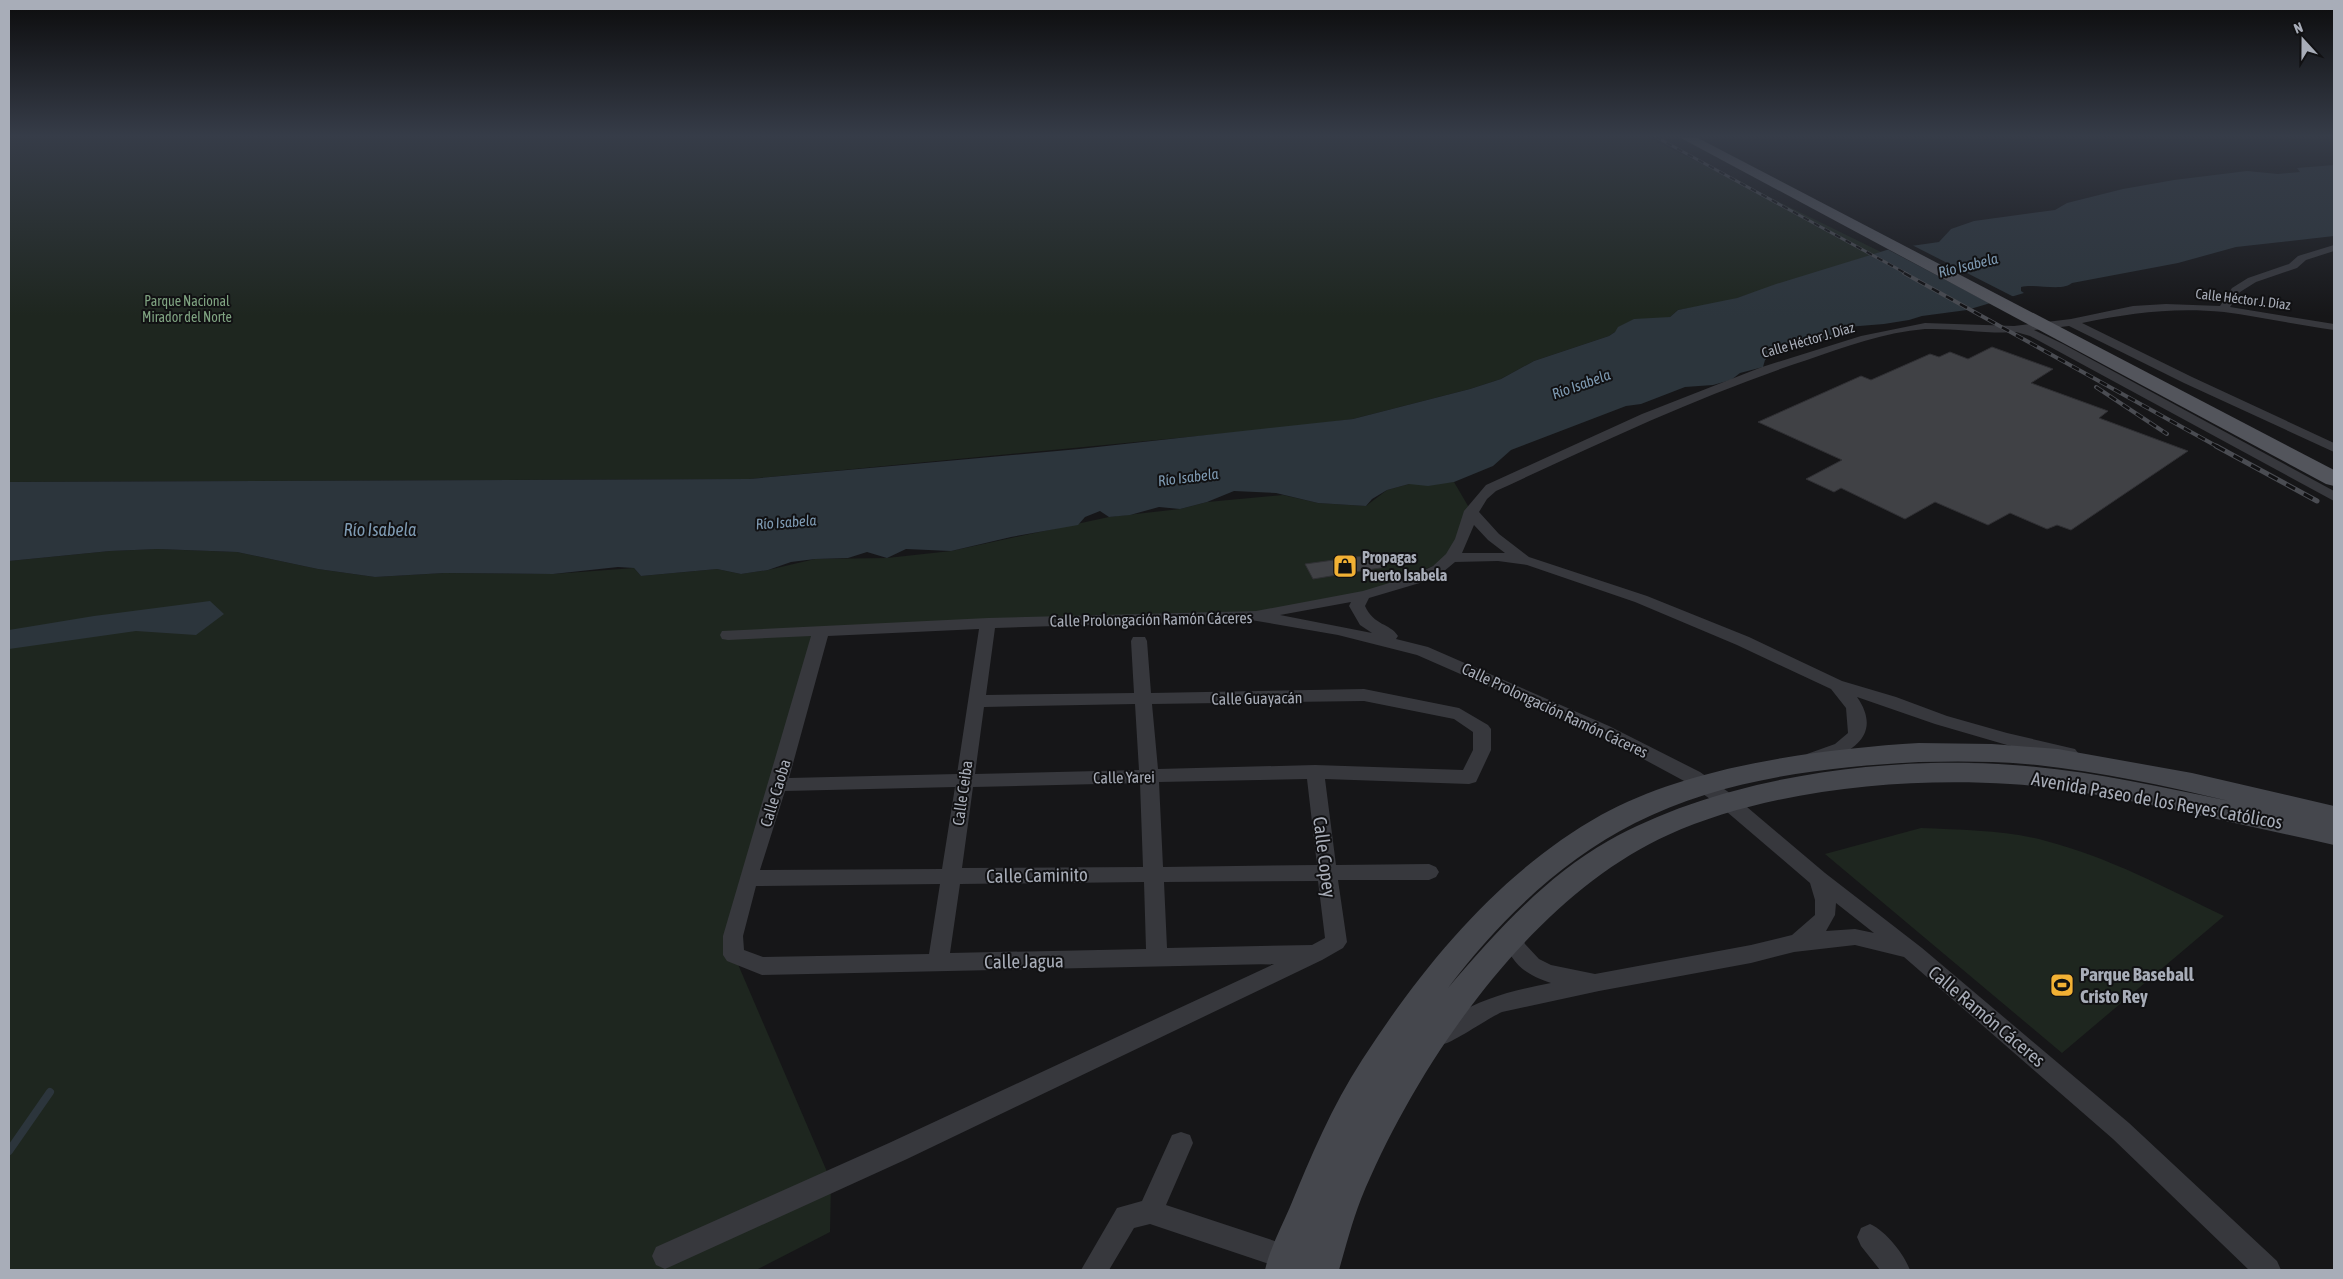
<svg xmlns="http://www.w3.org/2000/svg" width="2343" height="1279" font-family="'Asap Condensed',sans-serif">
<rect width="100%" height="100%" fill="#161618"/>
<path fill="#1e261f" d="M9,137H1647L1881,252L1725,302L1678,310L1670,317L1615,332L1609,336L1534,361L1501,379L1470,389L1353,419L1292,427L749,479L9,482Z
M1454,482L1471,511L1451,558L1362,597L1251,615L821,630L734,955L831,1181L830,1232L756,1270H9V561L110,551L158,549L237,552L318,569L375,577L444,573L553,574L634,568L641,576L717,569L741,574L768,570L815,559L887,558L951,551L1109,517L1180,509L1207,502L1283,495L1318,503L1366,506L1387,490L1409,484Z
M1921,828C1963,830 2006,830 2046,841C2108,857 2166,888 2224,916L2062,1053L1825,854Z"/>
<path fill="#2c353c" d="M2334,165V236L2236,247L2178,263L2072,283C2062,292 2035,283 2021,287V291L2024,293L1967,310L1922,316L1909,320L1884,324L1847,327L1841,329L1845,333L1826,338L1805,347L1771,355L1765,360L1763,367L1740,373L1731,380L1713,385L1685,387L1641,404L1626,406L1511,450L1493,466L1454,482L1428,486L1409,484L1387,490L1372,499L1366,506L1318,503L1276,493L1234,491L1207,502L1180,509L1159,507L1130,515L1109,517L1100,511L1085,517L1078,525L1011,537L951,551L906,549L887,558L867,552L848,558L815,559L791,562L768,570L741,574L717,569L641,576L634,568L618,567L553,574L444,573L375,577L318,569L237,552L158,549L110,551L9,561V482L749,479L1079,449L1353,419L1470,389L1501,379L1534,361L1609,336L1615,332L1618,327L1634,319L1670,317L1678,310L1737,298L1776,284L1890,249L1939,242L1951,229L1974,221L2055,210L2067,203L2123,189L2174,180L2247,171L2278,174L2300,172L2297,168Z
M210,601L224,614L196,635L136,631L9,649V630L94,616Z"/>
<path fill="#161618" d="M1910,244L2016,298L1993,305L1885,248Z"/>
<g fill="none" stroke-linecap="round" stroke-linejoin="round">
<path stroke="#2c353c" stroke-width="8" d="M9,1151L50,1092"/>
</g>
<path fill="#404145" stroke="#303034" d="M1992,347L2053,369L2031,383L2108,411L2099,418L2188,451L2071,530L2057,525L2047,529L2010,513L1988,525L1935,502L1905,519L1841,488L1834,492L1806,479L1842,460L1758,422L1861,376L1871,380L1930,354L1939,357L1950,352L1968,359Z
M1377,554L1386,567L1313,579L1305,564Z"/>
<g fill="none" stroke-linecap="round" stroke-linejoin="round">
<path fill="#37383d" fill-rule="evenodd" d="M2334,245V251L2306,260L2297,268L2256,282L2240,292L2230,307L2334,324V330C2297,325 2261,317 2224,312C2174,307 2130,313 2082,323L2192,377L2334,443V452L2184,383L2069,326L2034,330L2063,344L2334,491V501L2030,336L2016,332C1986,334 1955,328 1925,329C1885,332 1845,347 1807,360C1700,395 1598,444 1496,491L1487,499L1479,512L1499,534L1529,557L1647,596L1749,637L1842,681L1896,697L1947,716L2007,733L2075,749L2078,753L2075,757L2069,759L2007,745L1935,724L1857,697C1878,727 1863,747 1832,758C1824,761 1816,765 1807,762L1804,758L1807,754L1835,744L1848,733L1846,708L1831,689L1737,645L1635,602L1527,565L1498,561L1455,562L1443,572L1423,582L1369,598L1365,606C1374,626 1390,623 1398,636L1396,639L1428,647L1609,726L1700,772L1734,796L1825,873L1922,948L2129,1123L2277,1261L2281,1270H2249L2113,1139L1904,957L1855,945L1794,952L1751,963L1599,991L1502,1012C1490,1017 1451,1044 1443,1044C1440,1044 1438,1042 1435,1041L1432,1034C1436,1025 1444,1022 1452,1017C1484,997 1515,990 1551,983C1522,973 1513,964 1501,936L1504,930L1511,928L1518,930L1525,944L1539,959L1551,965L1595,974L1751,945L1792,935L1815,915V900L1810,883L1720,806L1686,782L1597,734L1417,655L1338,635L1251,620L995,628L986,695L1134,693L1131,641L1133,637H1145L1147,641L1151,693L1364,689L1459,708L1488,725L1491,729V750L1476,782L1469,784L1325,779L1336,865L1429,864L1436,867L1439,872L1436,877L1429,880H1338L1347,942L1343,948L1322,960L907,1159L674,1265L665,1269L656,1265L652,1256L656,1247L889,1143L1274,964L762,975L727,961L723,955V936L811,636L728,640L722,639L720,635L722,631L988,618L1256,611L1363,591L1412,576L1433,566L1446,554L1455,539L1464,511L1486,485L1642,414L1762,367L1861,336L1925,323L2014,326L2071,319L2133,306L2166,304L2220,306L2232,288L2248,278L2289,264L2298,256ZM1474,525L1488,540L1505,553H1462ZM1351,602L1349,606L1360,625L1372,633L1280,615ZM979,629L957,774L789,778L828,636ZM1364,701L1454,719L1473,732V750L1463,770L1315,765L1158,769L1152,704ZM1135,704L1139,770L975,774L984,707ZM1307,779L1317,865L1163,867L1159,782ZM1140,783L1143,867L962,868L973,787ZM955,787L942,869L760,870L785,791ZM1318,881L1325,938L1312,945L1167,948L1164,882ZM1144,882L1146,949L950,953L960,884ZM940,884L929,954L763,957L744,950L743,936L756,886ZM1836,903L1874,933L1855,929L1826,931L1835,915Z
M1181,1132L1190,1135L1193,1143L1166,1205L1296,1248L1300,1257L1296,1266L1287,1270L1150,1224L1134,1228L1109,1270H1081L1117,1208L1142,1201L1172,1135Z
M1870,1224C1886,1231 1904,1254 1910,1270H1880L1861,1246L1857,1237L1861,1228Z"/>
<path fill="#45474d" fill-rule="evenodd" d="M1919,743L1992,744L2058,749L2192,773L2334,806V845C2261,829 2189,812 2115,798C2081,792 2045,786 2010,784C1903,777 1767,790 1668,835C1531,897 1417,1063 1361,1199C1352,1222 1346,1246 1339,1270H1265C1270,1248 1281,1228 1290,1207C1311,1156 1332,1106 1362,1060C1424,964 1500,872 1601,815C1690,766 1819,749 1919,743ZM1919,762C1958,761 1998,761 2037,765C2101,772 2166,786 2229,801C2157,786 2085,770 2013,765C1885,755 1721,777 1608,841C1545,877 1495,933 1448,988C1497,923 1561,860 1635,823C1721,779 1823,767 1919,762Z"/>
<path fill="#53555c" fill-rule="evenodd" d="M1679,137H1696L2334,470V486L2326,484Z"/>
<g stroke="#4a4c52" stroke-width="3">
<path id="rail-far2" d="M1656,137L1907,274"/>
</g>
<g stroke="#4a4c52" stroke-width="4">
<path id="rail-far1" d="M1904,273L2218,447
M2096,387L2167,434"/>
</g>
<g stroke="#4a4c52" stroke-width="5">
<path id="rail" d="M2216,446L2317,501"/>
</g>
<use href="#rail-far2" stroke="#111113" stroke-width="2" stroke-dasharray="6" stroke-linecap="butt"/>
<use href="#rail-far1" stroke="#111113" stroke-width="2.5" stroke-dasharray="8" stroke-linecap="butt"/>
<use href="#rail" stroke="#111113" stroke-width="3" stroke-dasharray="10" stroke-linecap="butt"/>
</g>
<linearGradient id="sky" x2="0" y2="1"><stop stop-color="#0c0c0d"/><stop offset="0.43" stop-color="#363c48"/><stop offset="1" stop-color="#363c48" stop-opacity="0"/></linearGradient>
<rect width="2343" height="316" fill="url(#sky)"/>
<defs>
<g id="shop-square" transform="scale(1.25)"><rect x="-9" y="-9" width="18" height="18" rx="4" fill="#f2b134" stroke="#111113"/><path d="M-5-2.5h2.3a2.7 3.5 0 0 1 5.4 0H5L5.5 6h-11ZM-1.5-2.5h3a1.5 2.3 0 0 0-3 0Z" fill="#111"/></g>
<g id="stadium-square" transform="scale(1.25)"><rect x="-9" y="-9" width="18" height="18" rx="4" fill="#f2b134" stroke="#111113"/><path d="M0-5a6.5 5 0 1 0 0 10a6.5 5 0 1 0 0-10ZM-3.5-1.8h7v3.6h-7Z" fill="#111"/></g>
</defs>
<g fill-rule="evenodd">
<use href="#shop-square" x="1345" y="566"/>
<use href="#stadium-square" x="2062" y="985"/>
</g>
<g text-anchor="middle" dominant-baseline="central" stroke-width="4" stroke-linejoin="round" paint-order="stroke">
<g font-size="14" fill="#a8adb8" stroke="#111113">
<text transform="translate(2243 299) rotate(7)">Calle Héctor J. Díaz</text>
<text transform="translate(1808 340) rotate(-16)">Calle Héctor J. Díaz</text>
</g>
<g font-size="14" fill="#7fa381" stroke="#111113">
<text x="187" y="301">Parque Nacional<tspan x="187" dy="16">Mirador del Norte</tspan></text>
</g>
<g font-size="15" font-style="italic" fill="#7f9bb3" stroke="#111113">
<text transform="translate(1968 265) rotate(-14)">Río Isabela</text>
<text transform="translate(1581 384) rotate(-20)">Río Isabela</text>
<text transform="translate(1188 477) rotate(-7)">Río Isabela</text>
<text transform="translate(786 522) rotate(-4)">Río Isabela</text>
</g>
<g font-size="16" font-weight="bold" fill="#a8adb8" stroke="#111113" text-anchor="start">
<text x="1362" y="557">Propagas<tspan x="1362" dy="18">Puerto Isabela</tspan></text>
</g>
<g font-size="16" fill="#a8adb8" stroke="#111113">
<text transform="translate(1151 619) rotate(-1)">Calle Prolongación Ramón Cáceres</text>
<text transform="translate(1257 698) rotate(-1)">Calle Guayacán</text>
<text transform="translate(1555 710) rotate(25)">Calle Prolongación Ramón Cáceres</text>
<text transform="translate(1124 777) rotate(-1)">Calle Yarei</text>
<text transform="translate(775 793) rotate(-73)">Calle Caoba</text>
<text transform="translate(962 793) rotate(-82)">Calle Ceiba</text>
</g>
<g font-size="18" font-style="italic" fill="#7f9bb3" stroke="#111113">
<text x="380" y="529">Río Isabela</text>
</g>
<g font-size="19" fill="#a8adb8" stroke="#111113">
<text transform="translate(2157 800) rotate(10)">Avenida Paseo de los Reyes Católicos</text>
<text transform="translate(1325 857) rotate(83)">Calle Copey</text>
<text transform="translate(1037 875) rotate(-1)">Calle Caminito</text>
<text transform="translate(1024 961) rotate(-1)">Calle Jagua</text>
<text transform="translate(1987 1016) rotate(40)">Calle Ramón Cáceres</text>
</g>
<g font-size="19" font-weight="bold" fill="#a8adb8" stroke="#111113" text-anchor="start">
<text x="2080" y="974">Parque Baseball<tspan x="2080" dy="22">Cristo Rey</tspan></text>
</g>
</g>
<rect width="2343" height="1279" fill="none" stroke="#a8adb8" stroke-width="20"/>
<g transform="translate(2303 40) rotate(339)" stroke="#111113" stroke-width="4" paint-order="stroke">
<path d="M0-4L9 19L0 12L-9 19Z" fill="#a8adb8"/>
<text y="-8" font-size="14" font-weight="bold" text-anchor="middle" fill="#a8adb8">N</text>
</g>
</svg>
